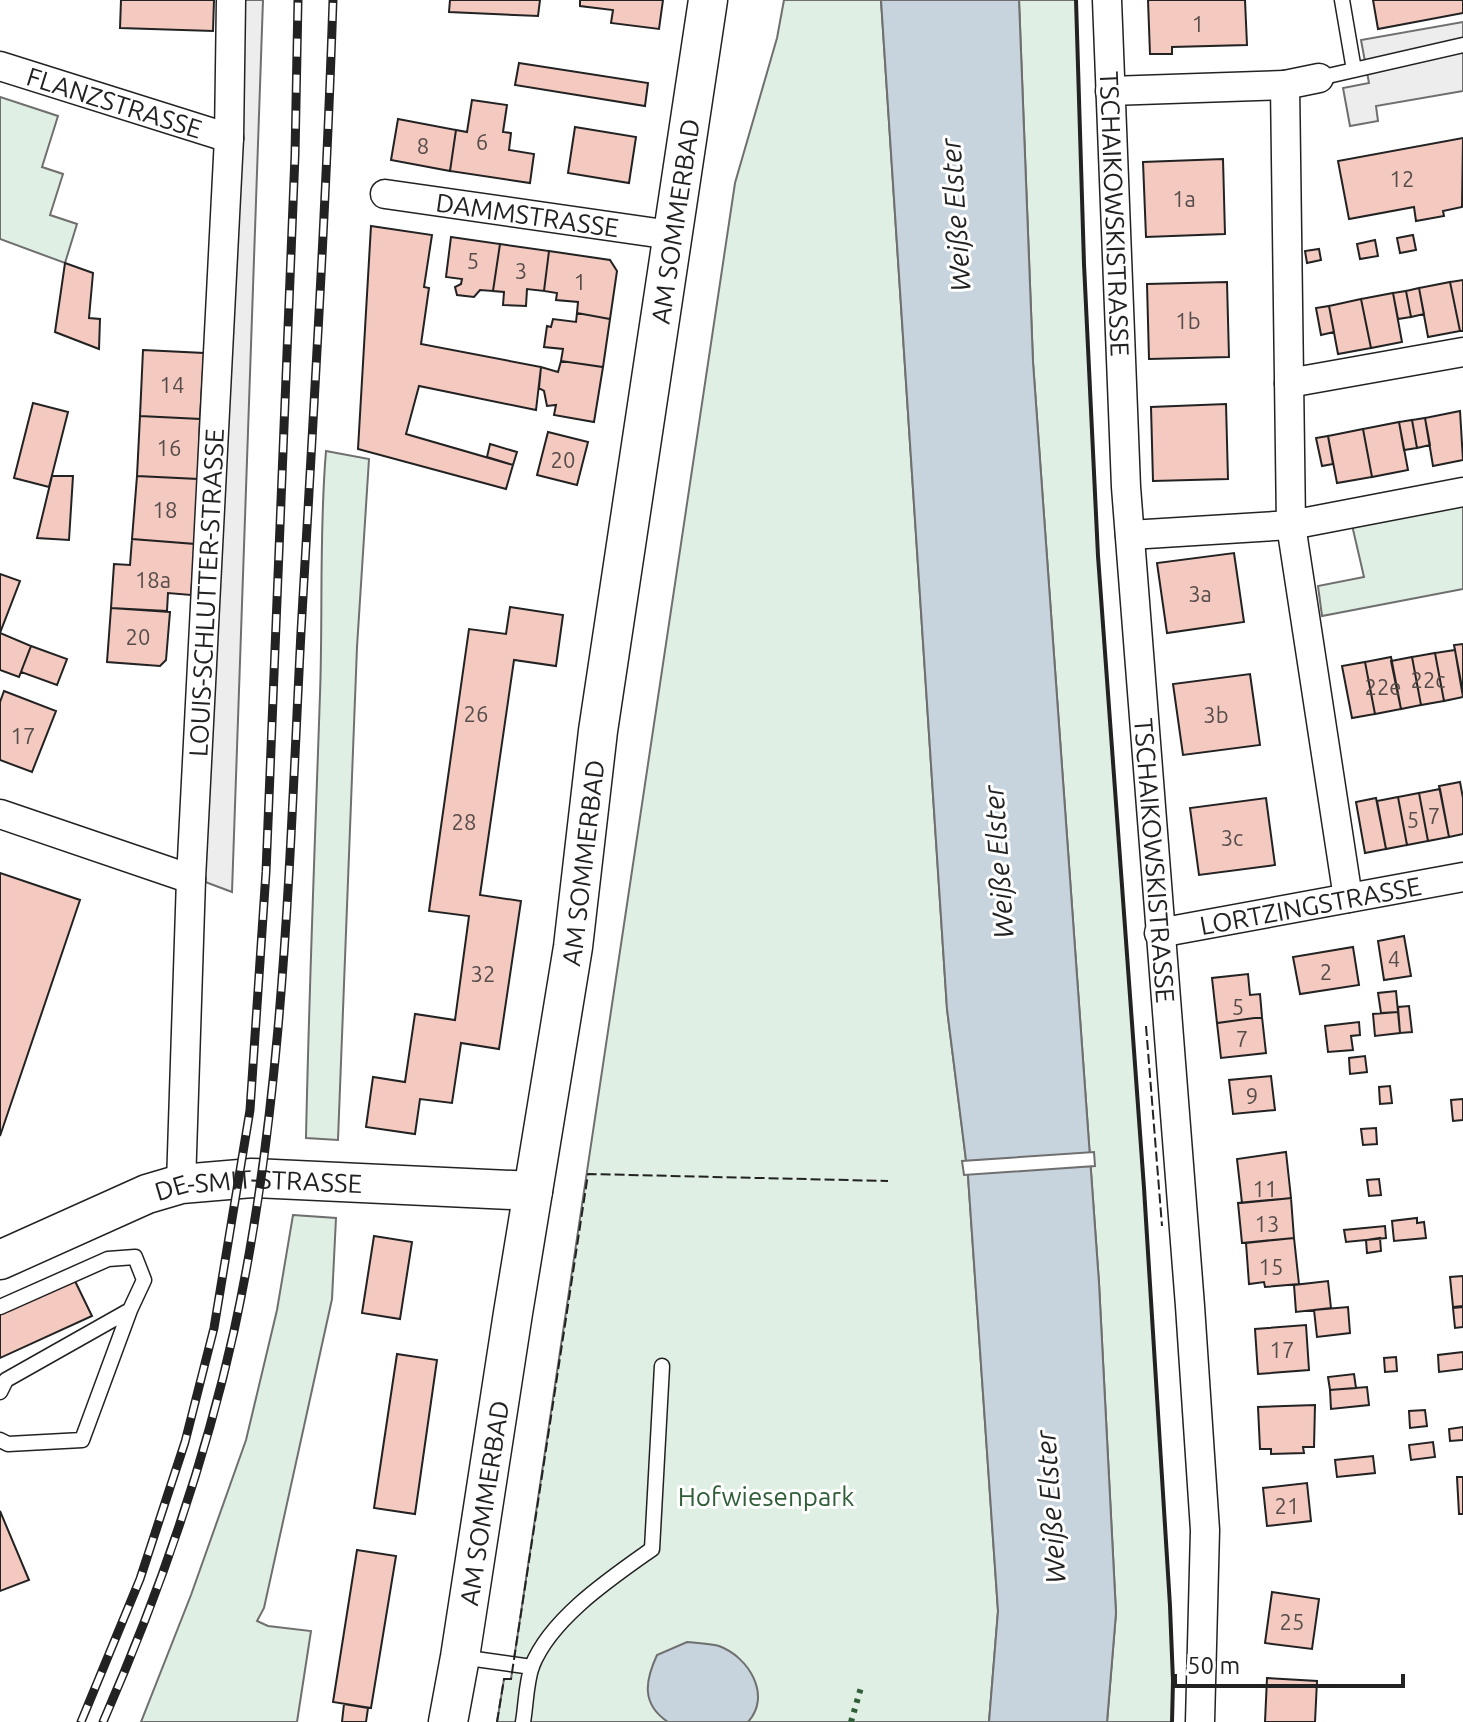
<svg xmlns="http://www.w3.org/2000/svg" width="1463" height="1722" font-family="Ubuntu,sans-serif">
<rect width="100%" height="100%" fill="#fff"/>
<path fill="#e0efe3" stroke="#6f6f6f" stroke-width="2" d="M784,0H881L947,1009L968,1176L998,1611L989,1722H497L504,1679H511L735,183L777,38Z
M1019,0H1076L1084,264L1098,556L1144,1188L1170,1606L1173,1681L1172,1722H1107L1116,1613L1099,1283L1033,362Z
M0,97L58,116L42,167L63,174L50,215L77,224L65,263L0,239Z
M326,451L369,459L357,647L338,1140L306,1138C309,990 315,842 320,694C323,613 319,532 326,451Z
M1463,504V589L1322,616L1318,586L1364,577L1352,525Z
M293,1215L336,1218L332,1299L264,1608L257,1621L268,1626L311,1631L297,1722H141L191,1595L246,1440L277,1310Z"/>
<path fill="#ededed" stroke="#6f6f6f" stroke-width="2" d="M237,0H263L232,892L200,880Z
M1463,22V91L1376,106L1378,121L1350,126L1343,88L1369,83L1361,40Z"/>
<path fill="#c7d3dd" stroke="#6f6f6f" stroke-width="2" d="M881,0H1019L1033,362L1099,1283L1116,1613L1107,1722H989L998,1611L968,1176L947,1009Z
M687,1642C697,1643 709,1643 719,1646C749,1657 772,1696 748,1722H668C641,1704 645,1681 657,1655Z"/>
<path fill="#fff" stroke="#6f6f6f" stroke-width="2" d="M1094,1152L1095,1166L964,1175L962,1161Z"/>
<path fill="#f3c9c0" stroke="#222" stroke-width="2" d="M121,0H214L213,31L120,28Z
M450,0H540L538,16L449,12Z
M580,0H663L659,29L611,23L613,10L580,6Z
M1148,0H1245L1247,45L1172,47V54H1150Z
M1373,0H1463V13L1378,29Z
M519,63L648,83L645,106L515,85Z
M472,100L507,105L503,132L511,133L509,150L534,154L530,183L450,171L456,130L467,132Z
M398,119L456,130L450,171L391,160Z
M575,127L636,137L629,183L568,173Z
M1463,138L1462,207L1443,211L1444,216L1416,221L1414,207L1349,219L1338,161Z
M1223,159L1225,234L1146,237L1143,162Z
M371,226L432,235L424,287L429,288L421,344L541,367L536,410L419,386L406,434L513,465L506,489L358,449Z
M1413,235L1416,250L1400,253L1397,238Z
M451,237L500,244L493,291L480,290L474,297L457,295L455,287L461,284L462,279L446,277Z
M1375,240L1378,256L1360,259L1357,244Z
M500,244L549,251L544,291L527,289L526,306L503,305L504,292L493,291Z
M1319,249L1321,260L1307,263L1305,251Z
M549,251L610,260L617,271L610,319L577,313L578,302L556,300L557,293L544,291Z
M65,263L93,273L89,318L100,319L99,349L55,332Z
M1463,280V331H1460L1450,282Z
M1227,282L1229,357L1149,359L1147,284Z
M1450,282L1460,331L1428,337L1419,288Z
M1419,288L1424,314L1411,317L1406,291Z
M1406,291L1411,317L1398,319L1393,293Z
M1393,293L1402,342L1371,348L1361,299Z
M1361,299L1371,348L1338,354L1329,306Z
M1329,306L1334,332L1321,335L1316,308Z
M577,313L610,319L603,367L561,361L563,349L544,347L547,326L551,327L553,319L576,322Z
M143,350L204,353L200,419L140,416Z
M561,361L603,367L594,422L554,415L556,405L547,406L544,391L539,388L541,367L558,372Z
M33,403L68,412L49,487L14,478Z
M1226,404L1228,479L1153,481L1151,407Z
M1460,411L1463,460L1433,466L1425,418Z
M140,416L200,419L198,479L137,476Z
M1425,418L1430,445L1417,448L1412,420Z
M1412,420L1417,448L1404,450L1399,422Z
M1399,422L1408,470L1372,477L1363,429Z
M1363,429L1372,477L1337,483L1328,436Z
M548,432L588,442L577,485L537,475Z
M1328,436L1333,464L1322,466L1316,438Z
M490,444L517,452L513,465L487,457Z
M52,476H73L69,540L37,538Z
M137,476L198,479L195,544L132,539Z
M132,539L195,544L191,595L168,593L167,611L111,608L114,564L130,565Z
M1234,553L1244,622L1167,633L1157,563Z
M0,574L20,581L0,633Z
M510,607L563,615L556,666L514,660L480,895L521,901L499,1049L461,1043L452,1103L420,1099L415,1134L366,1127L373,1077L405,1082L415,1014L455,1020L469,916L429,911L469,629L506,634Z
M111,608L170,612L166,660L160,666L107,662Z
M0,633L31,646L19,677L0,670Z
M1463,644V693L1454,645Z
M31,646L67,659L57,685L21,672Z
M1455,650L1463,697L1444,701L1435,653Z
M1435,653L1444,701L1421,705L1412,657Z
M1391,657L1401,709L1375,714L1365,662Z
M1412,657L1421,705L1401,709L1391,661Z
M1365,662L1375,714L1352,718L1342,666Z
M1250,674L1260,745L1183,755L1173,684Z
M4,691L56,711L32,772L0,760V702Z
M1460,782L1463,798V834L1449,837L1439,786Z
M1440,789L1449,837L1428,841L1419,793Z
M1419,793L1428,841L1407,845L1398,797Z
M1398,797L1407,845L1386,849L1377,801Z
M1266,798L1275,865L1199,875L1190,808Z
M1376,798L1386,849L1365,853L1356,802Z
M0,873L80,900L0,1136Z
M1404,936L1411,976L1384,980L1378,941Z
M1353,947L1359,985L1300,994L1293,957Z
M1248,974L1250,995L1260,994L1262,1017L1217,1023L1212,978Z
M1396,991L1398,1012L1381,1013L1378,993Z
M1409,1006L1412,1032L1400,1033L1398,1007Z
M1398,1012L1400,1033L1375,1036L1373,1014Z
M1262,1017L1266,1053L1221,1058L1217,1023Z
M1359,1022L1360,1035L1351,1036L1353,1050L1328,1052L1325,1026Z
M1365,1056L1367,1072L1350,1074L1349,1058Z
M1271,1076L1275,1110L1233,1114L1229,1080Z
M1390,1086L1392,1103L1380,1104L1379,1087Z
M1463,1099V1120L1453,1121L1451,1100Z
M1376,1128L1377,1144L1363,1145L1361,1129Z
M1286,1152L1291,1198L1242,1203L1237,1159Z
M1379,1179L1381,1195L1369,1196L1367,1180Z
M1291,1198L1294,1238L1242,1243L1238,1203Z
M1417,1218V1223L1424,1222L1426,1238L1394,1241L1392,1221Z
M1385,1226L1386,1238L1346,1242L1344,1230Z
M374,1236L412,1242L400,1319L362,1313Z
M1294,1238L1299,1284L1265,1287L1264,1282L1249,1284L1246,1243Z
M1380,1238L1381,1251L1367,1253L1366,1240Z
M1463,1276V1306L1453,1307L1450,1277Z
M74,1279L92,1316L0,1358V1313Z
M1328,1281L1331,1308L1296,1312L1294,1285Z
M1348,1307L1350,1333L1317,1337L1314,1310Z
M1463,1307V1327L1455,1328L1453,1308Z
M1306,1325L1309,1370L1258,1374L1255,1329Z
M1463,1352V1369L1439,1372L1438,1355Z
M397,1354L437,1360L415,1514L374,1508Z
M1396,1357L1397,1371L1385,1372L1384,1358Z
M1354,1374L1356,1388L1330,1390L1328,1377Z
M1367,1387L1369,1405L1331,1409L1330,1390Z
M1315,1405L1314,1447H1303L1304,1453L1271,1454V1449H1260L1258,1407Z
M1425,1410L1427,1426L1410,1428L1409,1411Z
M1463,1427V1440L1450,1441L1449,1429Z
M1433,1442L1435,1457L1411,1460L1409,1445Z
M1373,1456L1375,1473L1337,1477L1335,1460Z
M1457,1477H1463V1514H1459Z
M1307,1483L1311,1521L1267,1526L1263,1488Z
M0,1511L29,1580L0,1591Z
M357,1550L396,1556L371,1708L333,1702Z
M1272,1592L1319,1599L1312,1649L1265,1643Z
M1267,1678L1317,1681L1315,1722H1265Z
M344,1704L368,1708L366,1722H342Z"/>
<g fill="none" stroke-linecap="round" stroke-linejoin="round">
<g stroke="#222" stroke-width="17">
<path id="lane" d="M1342,0L1354,70
M1319,78L1463,45
M0,1307L108,1259L135,1257L144,1280L130,1310L82,1440L8,1444L0,1440
M0,1392L6,1380L130,1310
M461,1657L532,1667
M523,1722C526,1705 526,1683 532,1666C551,1618 611,1578 652,1549L662,1366"/>
</g>
<g stroke="#222" stroke-width="31">
<g id="street">
<path id="s1" d="M1107,0L1126,487L1190,1306L1205,1530L1200,1722"/>
<path id="s2" d="M0,66L229,138"/>
<path d="M1319,78L1285,85L1291,525L1348,898"/>
<path d="M1110,91L1285,85"/>
<path id="s3" d="M385,194L671,235"/>
<path d="M1289,383L1463,352"/>
<path d="M1130,535L1291,525L1463,492"/>
<path d="M0,814L191,879"/>
<path id="s4" d="M1159,933L1463,877"/>
<path id="s5" d="M181,1184L191,879L229,138L231,0"/>
</g>
</g>
<g stroke="#222" stroke-width="41">
<g id="secondary">
<path id="s6" d="M0,1260L147,1194L181,1184L252,1178L533,1191"/>
<path id="s7" d="M448,1722L460,1657L513,1313L573,947L598,731L708,0"/>
</g>
</g>
<use href="#lane" stroke="#fff" stroke-width="14"/>
<use href="#street" stroke="#fff" stroke-width="28"/>
<use href="#secondary" stroke="#fff" stroke-width="38"/>
<g stroke="#222" stroke-width="9">
<path id="rail" d="M81,1722L140,1579L185,1442L214,1328L250,1110L266,872L295,155L298,0
M103,1722C158,1596 204,1466 234,1331C284,1102 289,865 301,632C313,421 326,211 333,0"/>
</g>
<use href="#rail" stroke="#fff" stroke-width="6" stroke-dasharray="18" stroke-linecap="butt"/>
<path stroke="#2f5e38" stroke-width="6" stroke-dasharray="4 6" stroke-linecap="butt" d="M851,1722L862,1684"/>
<path stroke="#222" stroke-width="2" stroke-dasharray="10 4" stroke-linecap="butt" d="M1146,1026L1162,1226
M497,1722L504,1679H511L588,1174L888,1181"/>
<path stroke="#222" stroke-width="4" d="M1076,0L1084,264L1098,556L1144,1188L1170,1606L1173,1681L1172,1722"/>
</g>
<g text-anchor="middle" dominant-baseline="central" stroke-width="6" stroke-linejoin="round" paint-order="stroke">
<g font-size="22" fill="#564c4a">
<text x="1198" y="23">1</text>
<text x="482" y="141">6</text>
<text x="423" y="145">8</text>
<text x="1402" y="178">12</text>
<text x="1184" y="198">1a</text>
<text x="473" y="260">5</text>
<text x="521" y="270">3</text>
<text x="580" y="281">1</text>
<text x="1188" y="320">1b</text>
<text x="172" y="384">14</text>
<text x="169" y="447">16</text>
<text x="563" y="459">20</text>
<text x="165" y="509">18</text>
<text x="153" y="579">18a</text>
<text x="1200" y="593">3a</text>
<text x="138" y="636">20</text>
<text x="1428" y="679">22c</text>
<text x="1383" y="686">22e</text>
<text x="476" y="713">26</text>
<text x="1216" y="714">3b</text>
<text x="23" y="735">17</text>
<text x="1434" y="815">7</text>
<text x="1413" y="819">5</text>
<text x="464" y="821">28</text>
<text x="1232" y="837">3c</text>
<text x="1394" y="958">4</text>
<text x="1326" y="971">2</text>
<text x="483" y="973">32</text>
<text x="1238" y="1006">5</text>
<text x="1242" y="1038">7</text>
<text x="1252" y="1095">9</text>
<text x="1265" y="1188">11</text>
<text x="1267" y="1223">13</text>
<text x="1271" y="1266">15</text>
<text x="1282" y="1349">17</text>
<text x="1287" y="1505">21</text>
<text x="1292" y="1621">25</text>
</g>
<g font-size="26" fill="#222" stroke="#fff">
<text stroke="none"><textPath href="#s2" startOffset="120">FLANZSTRASSE</textPath></text>
<text stroke="none"><textPath href="#s3" startOffset="144">DAMMSTRASSE</textPath></text>
<text stroke="none"><textPath href="#s1" startOffset="214">TSCHAIKOWSKISTRASSE</textPath></text>
<text stroke="none"><textPath href="#s7" startOffset="1518">AM SOMMERBAD</textPath></text>
<text stroke="none"><textPath href="#s5" startOffset="592">LOUIS-SCHLUTTER-STRASSE</textPath></text>
<text stroke="none"><textPath href="#s1" startOffset="862">TSCHAIKOWSKISTRASSE</textPath></text>
<text stroke="none"><textPath href="#s7" startOffset="870">AM SOMMERBAD</textPath></text>
<text stroke="none"><textPath href="#s4" startOffset="154">LORTZINGSTRASSE</textPath></text>
<text stroke="none"><textPath href="#s6" startOffset="274">DE-SMIT-STRASSE</textPath></text>
<text stroke="none"><textPath href="#s7" startOffset="222">AM SOMMERBAD</textPath></text>
</g>
<g font-size="26" fill="#2f5e38" stroke="#fff">
<text x="766" y="1496">Hofwiesenpark</text>
</g>
<g font-size="28" font-style="italic" fill="#222" stroke="#fff">
<text transform="translate(955 215) rotate(-94)">Weiße Elster</text>
<text transform="translate(998 862) rotate(-94)">Weiße Elster</text>
<text transform="translate(1050 1507) rotate(-94)">Weiße Elster</text>
</g>
</g>
<path d="M1175 1674v12h228v-12" fill="none" stroke="#222222" stroke-width="4"/>
<text x="1187" y="1674" font-size="24" fill="#222222" stroke="#ffffff" stroke-width="6" paint-order="stroke">50 m</text>
</svg>
